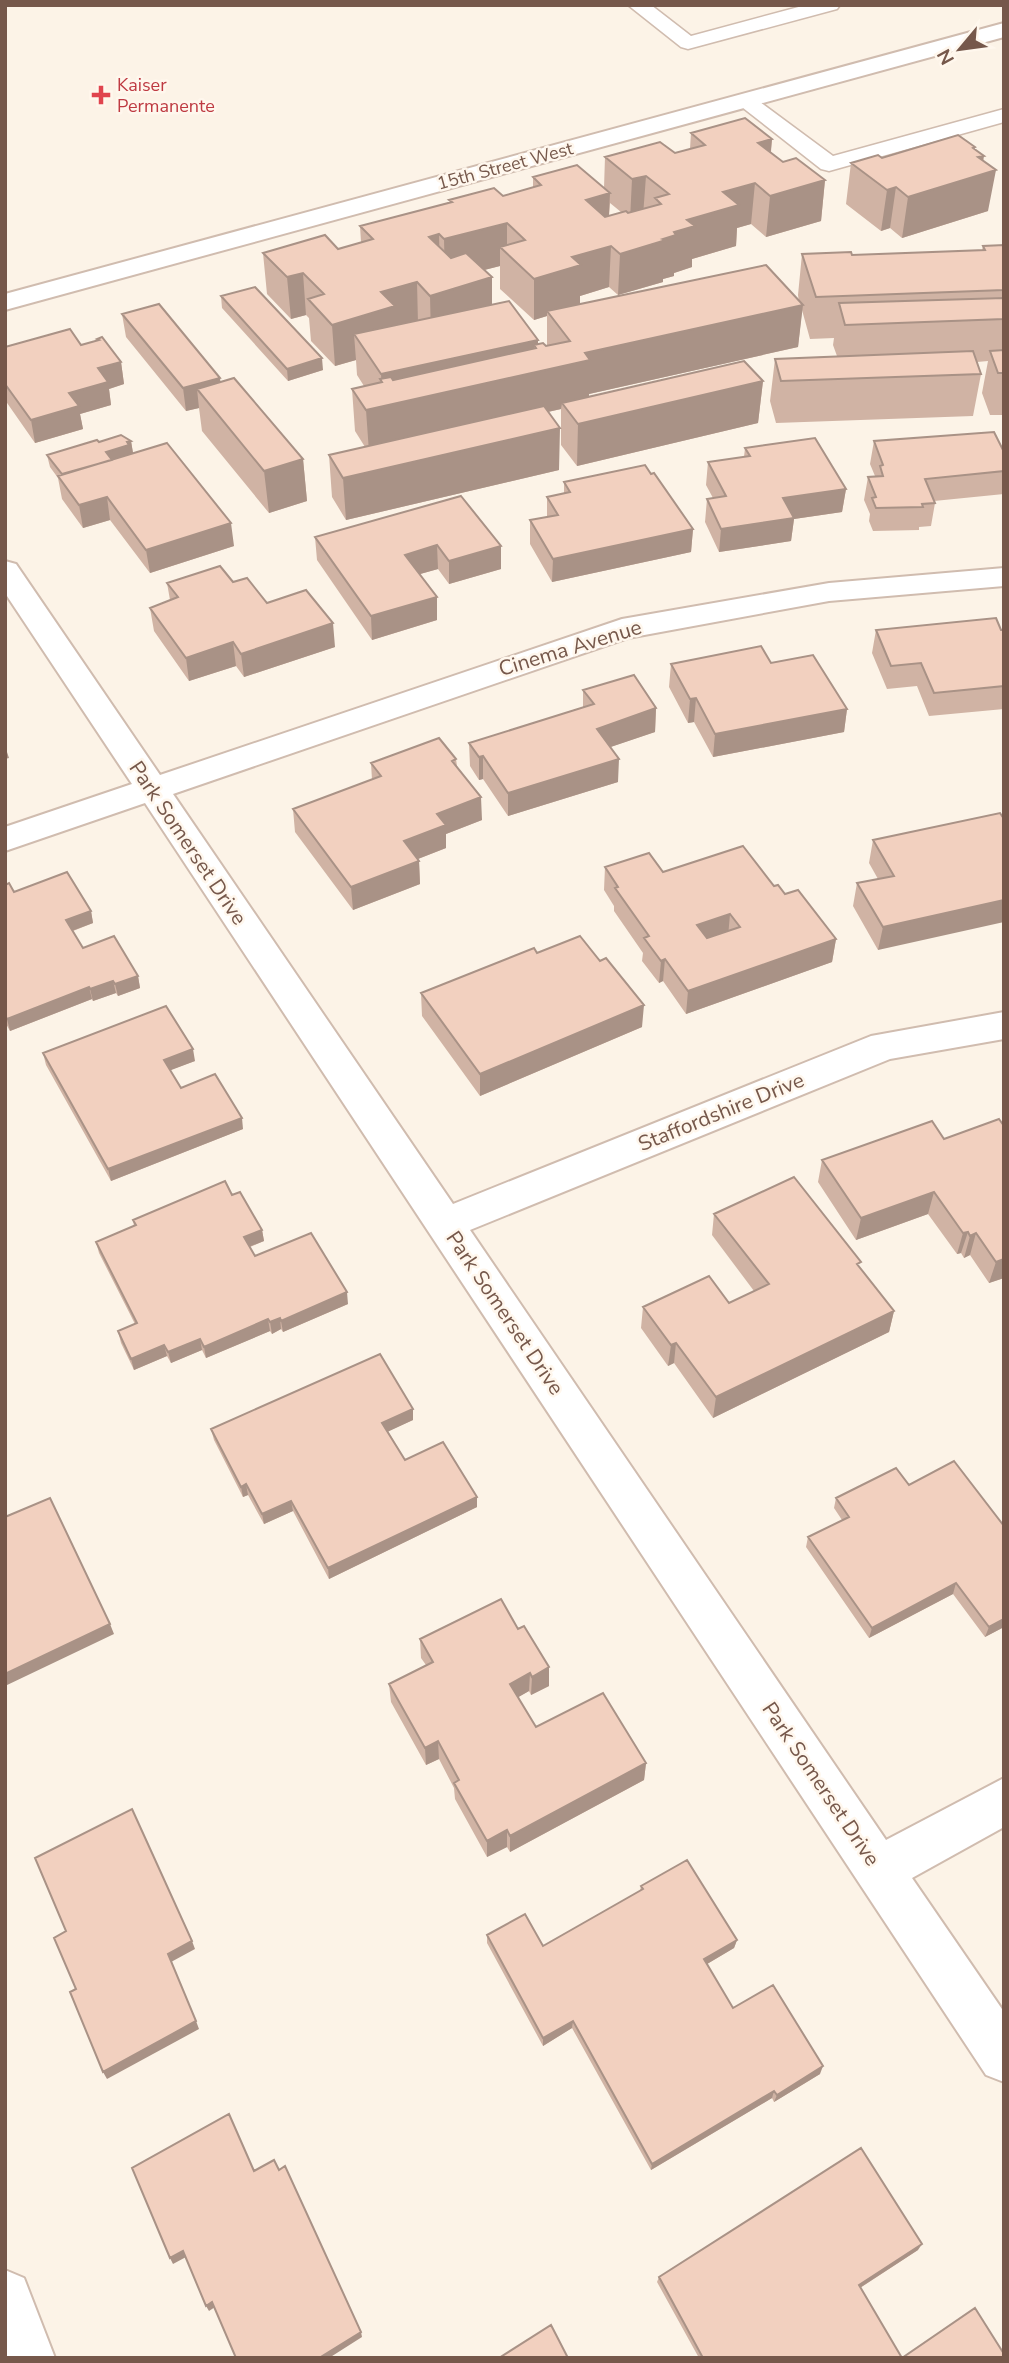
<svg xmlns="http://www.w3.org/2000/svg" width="1009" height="2363" font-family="'Nunito Sans',sans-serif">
<rect width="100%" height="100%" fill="#fcf3e7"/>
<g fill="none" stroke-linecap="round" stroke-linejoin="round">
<g stroke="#d0bcaf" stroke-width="3">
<path id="service" d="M628,5H651L691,36L806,5H840L837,9L688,49L681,47Z
M745,94L752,96L833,156L1004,109V122L829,171L821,169L738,104L734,100L738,96Z"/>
</g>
<g stroke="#d0bcaf" stroke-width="4">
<path id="minor" d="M5,561L16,564L160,775L622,619L829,583L1004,568V586L829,601L628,638L173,794L453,1204L871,1036L1004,1012V1039L890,1059L470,1230L886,1840L1004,1778V1827L912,1878L1004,2012V2082L986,2075L145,803L5,851V827L132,784L5,593Z
M5,2270L24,2278L55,2358H5Z"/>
</g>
<g stroke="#d0bcaf" stroke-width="4">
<path id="tertiary" d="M1004,23V37L5,310V294Z"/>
</g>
<use href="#service" fill="#fff" fill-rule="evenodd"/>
<use href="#minor" fill="#fff" fill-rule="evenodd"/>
<use href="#tertiary" fill="#fff" fill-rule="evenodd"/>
</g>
<path fill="#d0b3a4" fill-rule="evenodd" d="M691,133L772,139L771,152L783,162L825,180L821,221L766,237L751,224L737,228L736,246L692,259V267L674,273V276L663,279V282L618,295L609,287L580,296V304L799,302L798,295L802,254L852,255L982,250L983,246L1004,245V415H990L982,393L988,361L977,362L981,374L973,416L776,423L770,401L775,359L837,356L833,345L834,338L810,339L802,310L798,347L589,394V396L763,381L758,423L577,466L561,445V409L548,412L559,470L346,520L332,497L329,455L365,447L355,431L352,389L364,386L357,375L356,360L335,366L311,341L309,318L306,315L291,319L267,294L263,253L338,249L361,242L360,226L450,203L449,200L503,196L533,187V177L604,188L605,157L675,153L690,149ZM610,203L621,212L609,216ZM500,266V289L534,320L547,316V346L538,344V340L492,304V277L484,270Z
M975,147V149L983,161L988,211L902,238L890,228L881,231L846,204L851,163L882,158Z
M221,296L323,370L288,381L222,308Z
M122,314L221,382L303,459L307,501L269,513L202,431L199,408L186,411L126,337Z
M97,339L121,362L124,384L109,389L111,405L80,414L83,429L35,443L5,400V347L81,345L98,340Z
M131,441L133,453L234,546L150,573L110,520L83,528L62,499L58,478L50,467L47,455L99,442Z
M874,441L1004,452V494L934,501L935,503L931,526L919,527V530L873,531L869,521L870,514L864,500L868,477L875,476L870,464Z
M745,448L846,489L842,512L794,519L791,541L719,552L705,522L707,499L713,498L706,485L708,462L744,457Z
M651,474L693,529L691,552L552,582L530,544V520L547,517V497L564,493V482Z
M461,496L501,569L449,584L438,569L420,574L437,620L372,640L317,560L315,537Z
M233,582L335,647L244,677L236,666L189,681L154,631L150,608L170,600L167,583Z
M876,630H1004V709L929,716L917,686L887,689L872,653Z
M771,663L847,709L844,732L713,757L694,722L688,723L669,687L671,664Z
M583,690L656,708L655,732L610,747L618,782L508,816L483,779L479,780L470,766L469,743L583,708Z
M456,759L457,766L482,820L446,834V848L418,859L419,861L420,884L353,910L295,832L293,809L372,780L371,763Z
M1000,813L878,950L853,906L857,883L878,879L869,863L873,840Z
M605,867L663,872L774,886L836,939L832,962L686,1014L663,981L659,983L642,961L643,953L614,911V906L604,890Z
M5,885L14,892L91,911L93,923L73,931L83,948L138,976L140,988L118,996L116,993L93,1001L92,999L10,1031L5,1022Z
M537,953L642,1027L480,1096L422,1016L421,993Z
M43,1053L195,1061L170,1070L181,1088L243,1129L111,1181L46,1065Z
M1004,1126V1278L989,1283L970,1255L964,1258L961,1253L957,1254L928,1214L856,1240L818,1182L822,1160L944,1139Z
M232,1195L262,1230L264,1241L250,1247L255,1256L348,1304L283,1332L281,1329L272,1334L270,1331L206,1358L202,1350L171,1363L167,1356L134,1370L121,1343L118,1331L135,1324L99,1253L96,1242L134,1226L133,1220Z
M714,1214L860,1268L894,1311L889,1332L713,1418L674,1363L668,1366L641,1328L643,1307L729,1303L754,1291L712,1235Z
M413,1420L388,1431L405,1460L477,1497V1507L329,1579L293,1511L264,1524L248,1495L243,1497L214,1440L211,1429Z
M896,1468L1004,1627L985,1637L953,1594L869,1638L806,1547L808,1537L842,1520L834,1508L836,1498Z
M518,1629L549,1667V1686L531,1695L529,1691L518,1697L536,1727L646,1763L644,1780L510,1852L507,1847L487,1857L455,1799L454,1788L439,1759L426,1765L391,1702L389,1684L426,1665L421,1658L420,1639Z
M641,1886L737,1940L734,1948L707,1964L733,2008L820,2074L774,2102L772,2098L651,2170L572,2028L543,2046L487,1943V1935L543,1946L640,1891Z
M918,2250L860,2288L902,2358H699L657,2282L659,2277Z"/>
<path fill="#a99286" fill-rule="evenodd" d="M772,139L768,179L758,143Z
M975,147L969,178L978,157L984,156L981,174L996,170L988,211L902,238L908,197Z
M646,176L643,216L630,220L632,179Z
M825,180L821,221L766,237L770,196Z
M755,183L751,224L737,228L736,246L692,259V267L674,273V276L663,279V282L618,295L620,254L663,239L674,232L687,220L723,192Z
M896,187L890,228L881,231L887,190Z
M610,193L608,234L586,200Z
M507,223V254L500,247V266L445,280L444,239Z
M439,234L440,275L429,237Z
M611,246L609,287L580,296V307L547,311V316L534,320V279L572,257Z
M303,273L306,315L291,319L287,277Z
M492,277V319L431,337L430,296Z
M417,282L418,324L354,334L356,360L335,366L332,325L381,292Z
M803,305L798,347L589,394V402L562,403L561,409L369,452L366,410L383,406L381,374L538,340V372L585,353ZM534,345L536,348L534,373Z
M322,358L323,370L288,381L287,369Z
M121,362L124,384L109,389L111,405L80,414L83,429L35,443L31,420L69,393L98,368Z
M220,378L223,401L197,389L199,408L186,411L183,388Z
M763,381L758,423L577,466L578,424Z
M560,428L559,470L346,520L343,478Z
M131,441L133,453L108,464L106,452Z
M303,459L307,501L269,513L264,471Z
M846,489L842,512L794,519L791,541L719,552L721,529L783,498Z
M107,497L110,520L83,528L79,505Z
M231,523L234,546L150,573L146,550Z
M693,529L691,552L552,582L553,559Z
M437,545L438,569L406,578L405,555Z
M501,546V569L449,584V561Z
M437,597V620L372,640L371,616Z
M333,623L335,647L244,677L241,654Z
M233,642L236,666L189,681L186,658Z
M696,698L694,722L688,723L690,699Z
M656,708L655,732L596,752L597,729Z
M847,709L844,732L713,757L715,734Z
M5,746L9,758L5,759Z
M483,756V779L479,780V757Z
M619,759L618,782L508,816V793Z
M481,797L482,820L446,834V848L405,864L404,841L437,814Z
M419,861L420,884L353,910L351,887Z
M1004,900V922L878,950L883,927Z
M91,911L93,923L69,932L66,920Z
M730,914L728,937L695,948L697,925Z
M836,939L832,962L686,1014L688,991Z
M665,959L663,981L659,983L661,961Z
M138,976L140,988L118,996L115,984Z
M113,981L116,993L93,1001L90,989Z
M89,987L92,999L10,1031L7,1019Z
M644,1005L642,1027L480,1096V1074Z
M193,1049L195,1061L166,1072L164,1060Z
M242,1118L243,1129L111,1181L108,1169Z
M934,1192L928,1214L856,1240L861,1218Z
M262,1230L264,1241L246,1248L244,1237Z
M968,1232L961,1253L957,1254L963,1233Z
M976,1233L970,1255L964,1258L970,1236Z
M1004,1259V1278L989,1283L996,1262Z
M347,1292L348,1304L283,1332L281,1321Z
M894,1311L889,1332L713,1418L716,1397Z
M280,1318L281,1329L272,1334L270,1322Z
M268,1319L270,1331L206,1358L204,1347Z
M200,1339L202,1350L171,1363L168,1352Z
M676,1343L674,1363L668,1366L671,1345Z
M164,1345L167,1356L134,1370L131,1359Z
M413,1409V1420L383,1434L382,1423Z
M246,1484L248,1495L243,1497L241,1487Z
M477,1497V1507L329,1579L328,1568Z
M291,1501L293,1511L264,1524L262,1514Z
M956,1583L953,1594L869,1638L872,1628Z
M1004,1619V1627L985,1637L989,1627Z
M110,1624L114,1634L5,1686V1674Z
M549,1667V1686L531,1695L532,1677Z
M530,1673L529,1691L510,1702V1684Z
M438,1741L439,1759L426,1765L425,1748Z
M646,1763L644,1780L510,1852V1836Z
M507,1830V1847L487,1857V1841Z
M737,1940L734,1948L702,1967L704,1959Z
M192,1941L195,1949L171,1962L168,1954Z
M196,2021L199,2029L107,2079L103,2072Z
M573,2021L572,2028L543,2046V2038Z
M823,2066L820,2074L774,2102L777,2095Z
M774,2091L772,2098L651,2170L652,2164Z
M922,2244L918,2250L855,2291L859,2285Z
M183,2251L186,2257L173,2264L170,2258Z
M212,2302L215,2307L209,2311L206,2306Z
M361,2332L362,2337L329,2358H319Z"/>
<path fill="#f2d0bf" stroke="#a99286" stroke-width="2" fill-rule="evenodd" d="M745,118L772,139L758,143L783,162L796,158L825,180L770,196L755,183L723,192L739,205L687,220L695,226L674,232L676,235L663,239L666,240L620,254L611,246L572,257L581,265L534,279L500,247L525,240L507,223L444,239L439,234L429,237L451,258L466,253L492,277L430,296L417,282L381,292L395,306L332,325L308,299L324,294L303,273L287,277L263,253L325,235L338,249L373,239L360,226L452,202L449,200L494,188L503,196L541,185L533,177L577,165L610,193L586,200L605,217L626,211L628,213L661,204L655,198L669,194L646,176L632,179L605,157L660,142L675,153L705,145L691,133Z
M958,135L975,147L973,148L984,156L978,157L996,170L908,197L896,187L887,190L851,163L878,155L882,158Z
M1004,245V290L816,297L802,254L851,252L852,255L985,250L983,246Z
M766,265L803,305L585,353L590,360L366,410L352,389L382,382L380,379L391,377L393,380L536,348L534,345L543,343L546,346L570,341L547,311Z
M255,287L322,358L287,369L221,296Z
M1004,298V319L845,325L839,303Z
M509,301L538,340L381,374L354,334Z
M159,304L220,378L183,388L122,314Z
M70,329L81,345L99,340L97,339L102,337L121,362L98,368L108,382L69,393L79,406L31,420L5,384V347Z
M1004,350V373H998L990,351Z
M973,351L981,374L781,381L775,359Z
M744,361L763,381L578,424L562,403Z
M234,378L303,459L264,471L197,389Z
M544,406L560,428L343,478L329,455Z
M994,432L1004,452V471L925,479L935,503L922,504L923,507L876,508L872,498L876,497L868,477L883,476L880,466L883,465L874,441Z
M121,435L131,441L127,442L129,445L106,452L112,460L62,474L47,455L97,440L99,442Z
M815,438L846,489L783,498L794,518L721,529L707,499L726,496L708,462L750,456L745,448Z
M167,443L231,523L146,550L107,497L79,505L58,476Z
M645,465L651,474L654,473L693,529L553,559L530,520L558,515L547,497L570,492L564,482Z
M461,496L501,546L449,561L437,545L405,555L437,597L371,616L315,537Z
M220,566L233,582L247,578L267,603L306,590L333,623L241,654L233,642L186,658L150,608L178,597L167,583Z
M996,618L1001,630H1004V686L934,693L921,663L891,666L876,630Z
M761,646L771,663L813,655L847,709L715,734L696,698L690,699L671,664Z
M634,675L656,708L597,729L619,759L508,793L483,756L479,757L469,743L594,704L583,690Z
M439,738L456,759L452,761L481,797L437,814L446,825L404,841L419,861L351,887L293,809L381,776L371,763Z
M1000,813L1004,819V900L883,927L857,883L894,876L873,840Z
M743,846L774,886L778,885L785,894L798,890L836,939L688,991L665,959L661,961L644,938L649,936L615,888L618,887L605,867L649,853L663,872ZM730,914L740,927L707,938L697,925Z
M67,872L91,911L66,920L83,948L114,936L138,976L115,984L113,981L90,989L89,987L7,1019L5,1016V885L9,883L14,892Z
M580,936L600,961L606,958L644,1005L480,1074L421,993L534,948L537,953Z
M166,1006L193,1049L164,1060L181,1088L215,1074L242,1118L108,1169L43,1053Z
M999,1119L1004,1126V1259L996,1262L976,1233L970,1236L968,1232L963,1233L934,1192L861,1218L822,1160L932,1121L944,1139Z
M794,1177L861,1262L857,1264L894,1311L716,1397L676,1343L671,1345L643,1307L709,1276L729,1303L769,1284L714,1214Z
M225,1181L232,1195L240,1192L262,1230L244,1237L255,1256L311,1233L347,1292L281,1321L280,1318L270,1322L268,1319L204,1347L200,1339L168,1352L164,1345L131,1359L118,1331L137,1323L96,1242L136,1225L133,1220Z
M380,1354L413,1409L382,1423L405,1460L443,1442L477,1497L328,1568L291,1501L262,1514L246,1484L241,1487L211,1429Z
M954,1461L1004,1526V1619L989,1627L956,1583L872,1628L808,1537L849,1517L836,1498L896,1468L909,1485Z
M50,1498L110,1624L5,1674V1517Z
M501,1599L518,1629L524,1626L549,1667L532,1677L530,1673L510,1684L536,1727L603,1693L646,1763L510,1836L507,1830L487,1841L454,1783L459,1780L438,1741L425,1748L389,1684L433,1662L420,1639Z
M132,1809L192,1941L168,1954L196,2021L103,2072L70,1992L76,1989L54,1938L66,1931L35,1858Z
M687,1860L737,1940L704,1959L733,2008L773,1985L823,2066L777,2095L774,2091L652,2164L573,2021L543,2038L487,1935L525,1914L543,1946L643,1889L641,1886Z
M229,2114L254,2171L274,2160L279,2170L285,2166L361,2332L319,2358H236L212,2302L206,2306L183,2251L170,2258L132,2168Z
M861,2148L922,2244L859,2285L902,2358H703L659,2277Z
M975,2308L1004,2354V2358H902Z
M551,2325L568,2358H499Z"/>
<path fill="#e0444e" stroke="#fff7ed" stroke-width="2.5" d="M97.5 84.5h7v7h7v7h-7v7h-7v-7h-7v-7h7z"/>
<g text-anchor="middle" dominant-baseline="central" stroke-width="5" stroke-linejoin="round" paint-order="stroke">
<g font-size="18" fill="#be3a42" stroke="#fff7ed" text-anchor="start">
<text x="117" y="85">Kaiser<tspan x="117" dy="21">Permanente</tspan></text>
</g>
<g font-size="18" fill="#76584b" stroke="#fff7ed">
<text transform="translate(505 166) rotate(-15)">15th Street West</text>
</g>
<g font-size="21" fill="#76584b" stroke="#fff7ed">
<text transform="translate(570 648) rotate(-17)">Cinema Avenue</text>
<text transform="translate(188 843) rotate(56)">Park Somerset Drive</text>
<text transform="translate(721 1112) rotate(-22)">Staffordshire Drive</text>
<text transform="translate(505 1313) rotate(56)">Park Somerset Drive</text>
<text transform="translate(821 1784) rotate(56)">Park Somerset Drive</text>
</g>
</g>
<rect width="1009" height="2363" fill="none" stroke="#76584b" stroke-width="14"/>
<g transform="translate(960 49) rotate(241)" stroke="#fff7ed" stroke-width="5" paint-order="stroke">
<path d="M0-5L12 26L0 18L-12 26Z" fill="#76584b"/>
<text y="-10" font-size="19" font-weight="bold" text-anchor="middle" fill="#76584b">N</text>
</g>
</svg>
